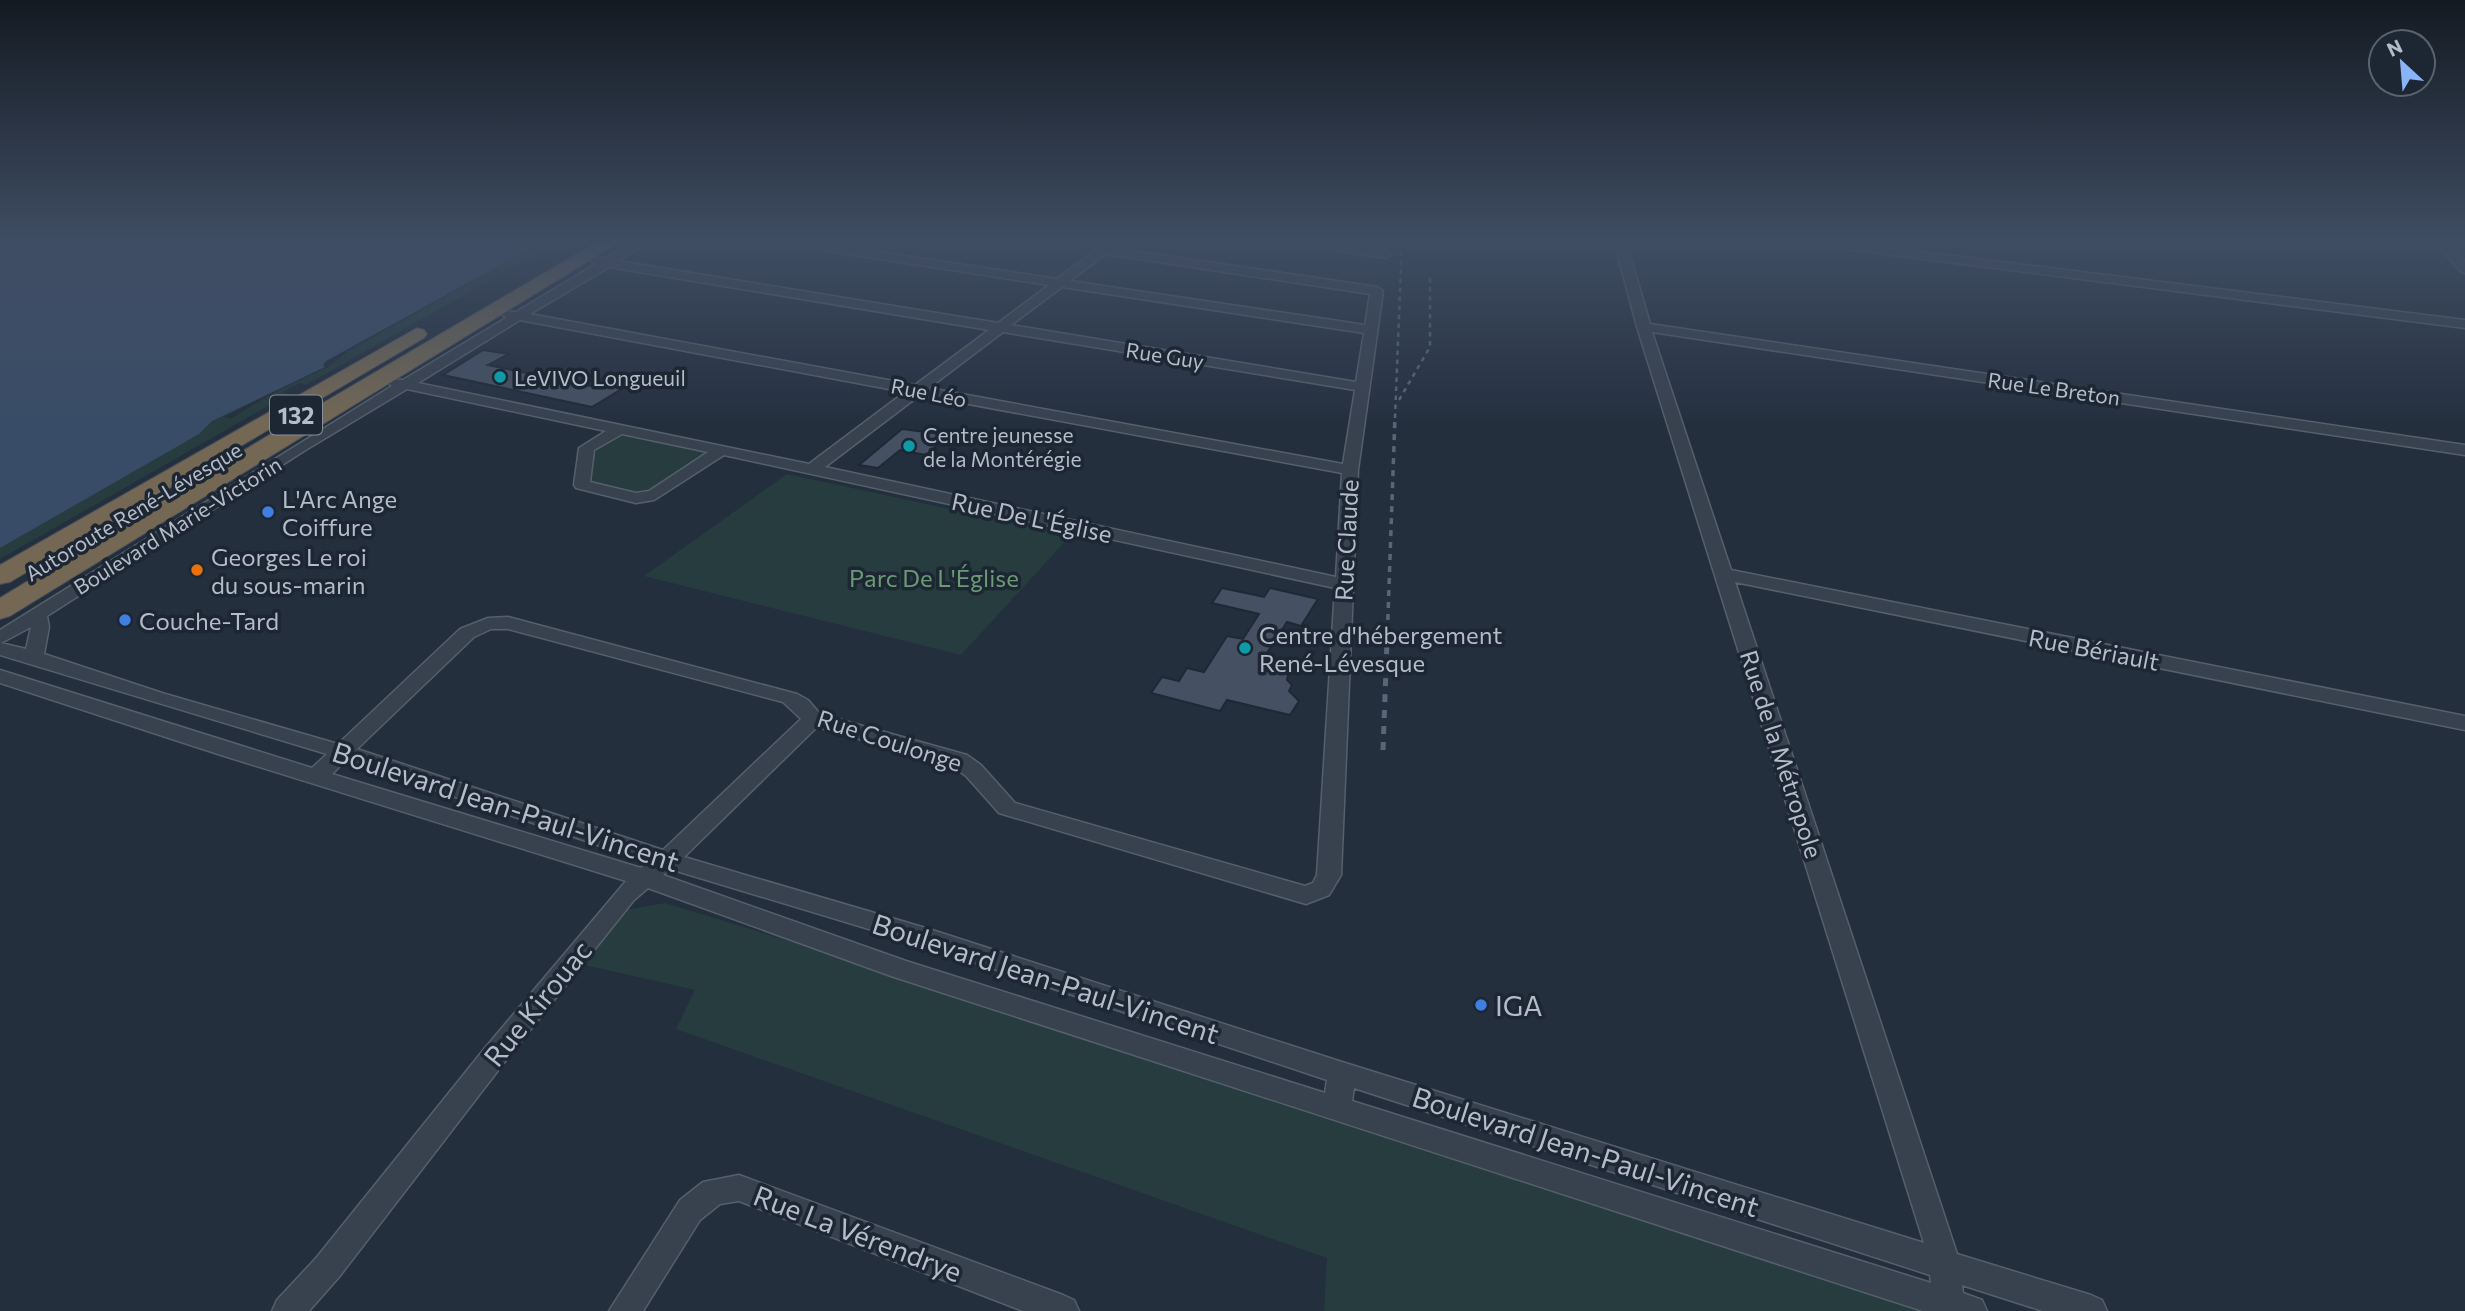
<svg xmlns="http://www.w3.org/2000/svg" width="2465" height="1311" font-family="Commissioner,sans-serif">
<rect width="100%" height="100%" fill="#242f3e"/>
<path fill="#263c3f" d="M544,241H559L306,385L299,383L283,392L289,394L0,559V462L312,371L224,417L232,418L277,391L326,368L349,351Z
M869,241H923L897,258L853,251Z
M941,241H1041L1025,253Z
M620,429L721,450L654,495L636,498L582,485L587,448Z
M787,474L1071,535L961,655L644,576Z
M665,903L1338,1109L1949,1311H1324L1327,1258L676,1029L695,990L576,963L620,911Z"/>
<path fill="#394c67" d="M0,241H544L326,361L323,365L325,367L212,421L199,434L0,548Z"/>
<path fill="#455162" stroke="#1f2835" stroke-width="2" d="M483,350L509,354L488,365L590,386L611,374L638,379L592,407L443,375Z
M902,429L949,435L926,455L900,450L878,468L859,465Z
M1222,588L1264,597L1270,588L1318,599L1301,626L1287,622L1265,656L1286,661L1283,669L1288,674L1287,680L1292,685L1289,691L1299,701L1290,715L1227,700L1220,711L1151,693L1162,677L1179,681L1187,668L1204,672L1227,636L1243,639L1259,614L1212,603Z"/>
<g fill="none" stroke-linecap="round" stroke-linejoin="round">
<g stroke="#565f6c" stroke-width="3">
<path id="minor" d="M635,241H649L618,261L998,323L1049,285L782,244L776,241H806L1057,279L1108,241H1118L1114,248L1377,287L1383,291L1358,470L1341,875L1329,895L1306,904L999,813L966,776L951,765L817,727L684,857L929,929L1342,1062L1924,1243L1637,327L1614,241H1626L1650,324L2465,445V455L1652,332L1731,570L2465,716V730L1735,582L1957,1254L2091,1295L2102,1300L2107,1311H2043L1962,1285L1963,1293L1982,1300L1987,1311H1923L891,976L648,888L634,900L503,1064L339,1277L309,1311H272L277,1300L317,1257L485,1048L626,881L221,755L0,683V670L312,768L327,754L0,655V630L392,386L387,382L389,379L403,380L506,318L501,314L502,311L516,312L596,264L590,261L592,258L605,259ZM1106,254L1370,294L1365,325L1070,281ZM609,267L989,330L915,385L530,314ZM1062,287L1364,333L1356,382L1011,325ZM520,320L905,392L809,464L418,383ZM1003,332L1355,390L1343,464L929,388ZM407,389L606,431L579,448L574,485L576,488L636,503L654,500L724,455L1335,588L1317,875L1313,883L1305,886L1015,803L981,765L967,755L820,714L808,700L797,694L508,617L488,618L460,629L338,744L162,693L44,654L49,627L47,616L304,451ZM920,395L1342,473L1336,577L825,467ZM622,434L708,452L649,491L636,493L590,482L594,450ZM31,627L26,649L1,643ZM491,629H508L783,702L801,719L663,850L357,749L474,637ZM346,760L648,862L641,868L332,774ZM670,869L925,946L1327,1080L1325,1093L906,961L663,875ZM1354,1088L1930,1275L1931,1283L1352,1101Z
M1287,241H1319L1386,250L1392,254L1386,258L1293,244Z
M1800,241H1835L2465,320V328L1806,244Z
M2435,241H2447L2465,262V273L2461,272Z
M739,1175L1063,1295L1074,1300L1079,1311H1023L739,1201L720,1204L700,1220L643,1311H609L680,1200L703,1182Z"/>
</g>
<g stroke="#434c59" stroke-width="2">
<path id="highway" d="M599,241H621L10,616L0,619V598L299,417Z
M417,328L424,330L427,334L424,338L10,582L0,584V565Z"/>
</g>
<use href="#minor" fill="#38414e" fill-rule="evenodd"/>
<use href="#highway" fill="#746855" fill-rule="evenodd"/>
<path stroke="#5a6575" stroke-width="2.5" stroke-dasharray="4.5 4.5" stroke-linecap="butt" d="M1399,400L1430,347V275
M1395,418L1402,241"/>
<path stroke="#5a6575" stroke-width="3.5" stroke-dasharray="6 6" stroke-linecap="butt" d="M1387,644L1395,416"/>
<path stroke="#5a6575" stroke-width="5" stroke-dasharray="8 8" stroke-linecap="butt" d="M1383,750L1387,642"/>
</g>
<linearGradient id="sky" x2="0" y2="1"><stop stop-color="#141a22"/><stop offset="0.57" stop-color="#3f4d63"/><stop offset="1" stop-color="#3f4d63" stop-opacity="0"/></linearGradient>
<rect width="2465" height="425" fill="url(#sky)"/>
<g fill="#0f9aa8" stroke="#1d2633" stroke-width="2.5">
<circle cx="500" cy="377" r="7"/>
<circle cx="909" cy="446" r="7"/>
<circle cx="1245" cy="648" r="7"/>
</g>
<g fill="#3f7fe0" stroke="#1d2633" stroke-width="2.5">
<circle cx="268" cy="512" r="7"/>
<circle cx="125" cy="620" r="7"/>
<circle cx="1481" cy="1005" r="7"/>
</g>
<circle fill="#e8710a" stroke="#1d2633" stroke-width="2.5" cx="197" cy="570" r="7"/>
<g text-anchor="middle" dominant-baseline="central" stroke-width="7" stroke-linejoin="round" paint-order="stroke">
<g font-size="21" fill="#b4bcc9" stroke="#1d2633">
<text transform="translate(1165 355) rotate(9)">Rue Guy</text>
<text transform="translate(2054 388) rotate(8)">Rue Le Breton</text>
<text transform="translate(929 392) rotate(11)">Rue Léo</text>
<text transform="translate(133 511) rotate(-31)">Autoroute René-Lévesque</text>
<text transform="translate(177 525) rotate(-32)">Boulevard Marie-Victorin</text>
</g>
<g font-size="21" fill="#b4bcc9" stroke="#1d2633" text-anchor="start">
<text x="514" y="377">LeVIVO Longueuil</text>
<text x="923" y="434">Centre jeunesse<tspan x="923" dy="24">de la Montérégie</tspan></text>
</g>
<rect fill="#1d2633" stroke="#878f9c" stroke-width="2" x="270" y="395.5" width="52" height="39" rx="5"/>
<g font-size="23" font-weight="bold" fill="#b4bcc9">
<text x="296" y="415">132</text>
</g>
<g font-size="24" fill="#b4bcc9" stroke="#1d2633" text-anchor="start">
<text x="282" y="498">L'Arc Ange<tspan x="282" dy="28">Coiffure</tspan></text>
<text x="211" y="556">Georges Le roi<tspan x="211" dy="28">du sous-marin</tspan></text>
<text x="139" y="620">Couche-Tard</text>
<text x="1259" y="634">Centre d'hébergement<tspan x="1259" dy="28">René-Lévesque</tspan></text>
</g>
<g font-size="24" fill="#b4bcc9" stroke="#1d2633">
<text transform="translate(1032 517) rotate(12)">Rue De L'Église</text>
<text transform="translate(1346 540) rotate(-87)">Rue Claude</text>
<text transform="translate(2094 649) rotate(11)">Rue Bériault</text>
<text transform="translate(890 740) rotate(18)">Rue Coulonge</text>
<text transform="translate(1782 754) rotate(72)">Rue de la Métropole</text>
</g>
<g font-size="24" fill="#6b9a76" stroke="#1d2633">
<text x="934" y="577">Parc De L'Église</text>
</g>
<g font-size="28" fill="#b4bcc9" stroke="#1d2633">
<text transform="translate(506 806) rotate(18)">Boulevard Jean-Paul-Vincent</text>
<text transform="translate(1046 978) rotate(18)">Boulevard Jean-Paul-Vincent</text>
<text transform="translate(537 1003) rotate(-51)">Rue Kirouac</text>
<text transform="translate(1586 1151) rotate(18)">Boulevard Jean-Paul-Vincent</text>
<text transform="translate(858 1233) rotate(21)">Rue La Vérendrye</text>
</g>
<g font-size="28" fill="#b4bcc9" stroke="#1d2633" text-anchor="start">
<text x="1495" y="1005">IGA</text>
</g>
</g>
<g transform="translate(2402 63) rotate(334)"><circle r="33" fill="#1d2633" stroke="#59626f" stroke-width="2"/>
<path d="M0-5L12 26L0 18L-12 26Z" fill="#8ab4f8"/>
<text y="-10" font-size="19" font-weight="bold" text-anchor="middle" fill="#b4bcc9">N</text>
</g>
</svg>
